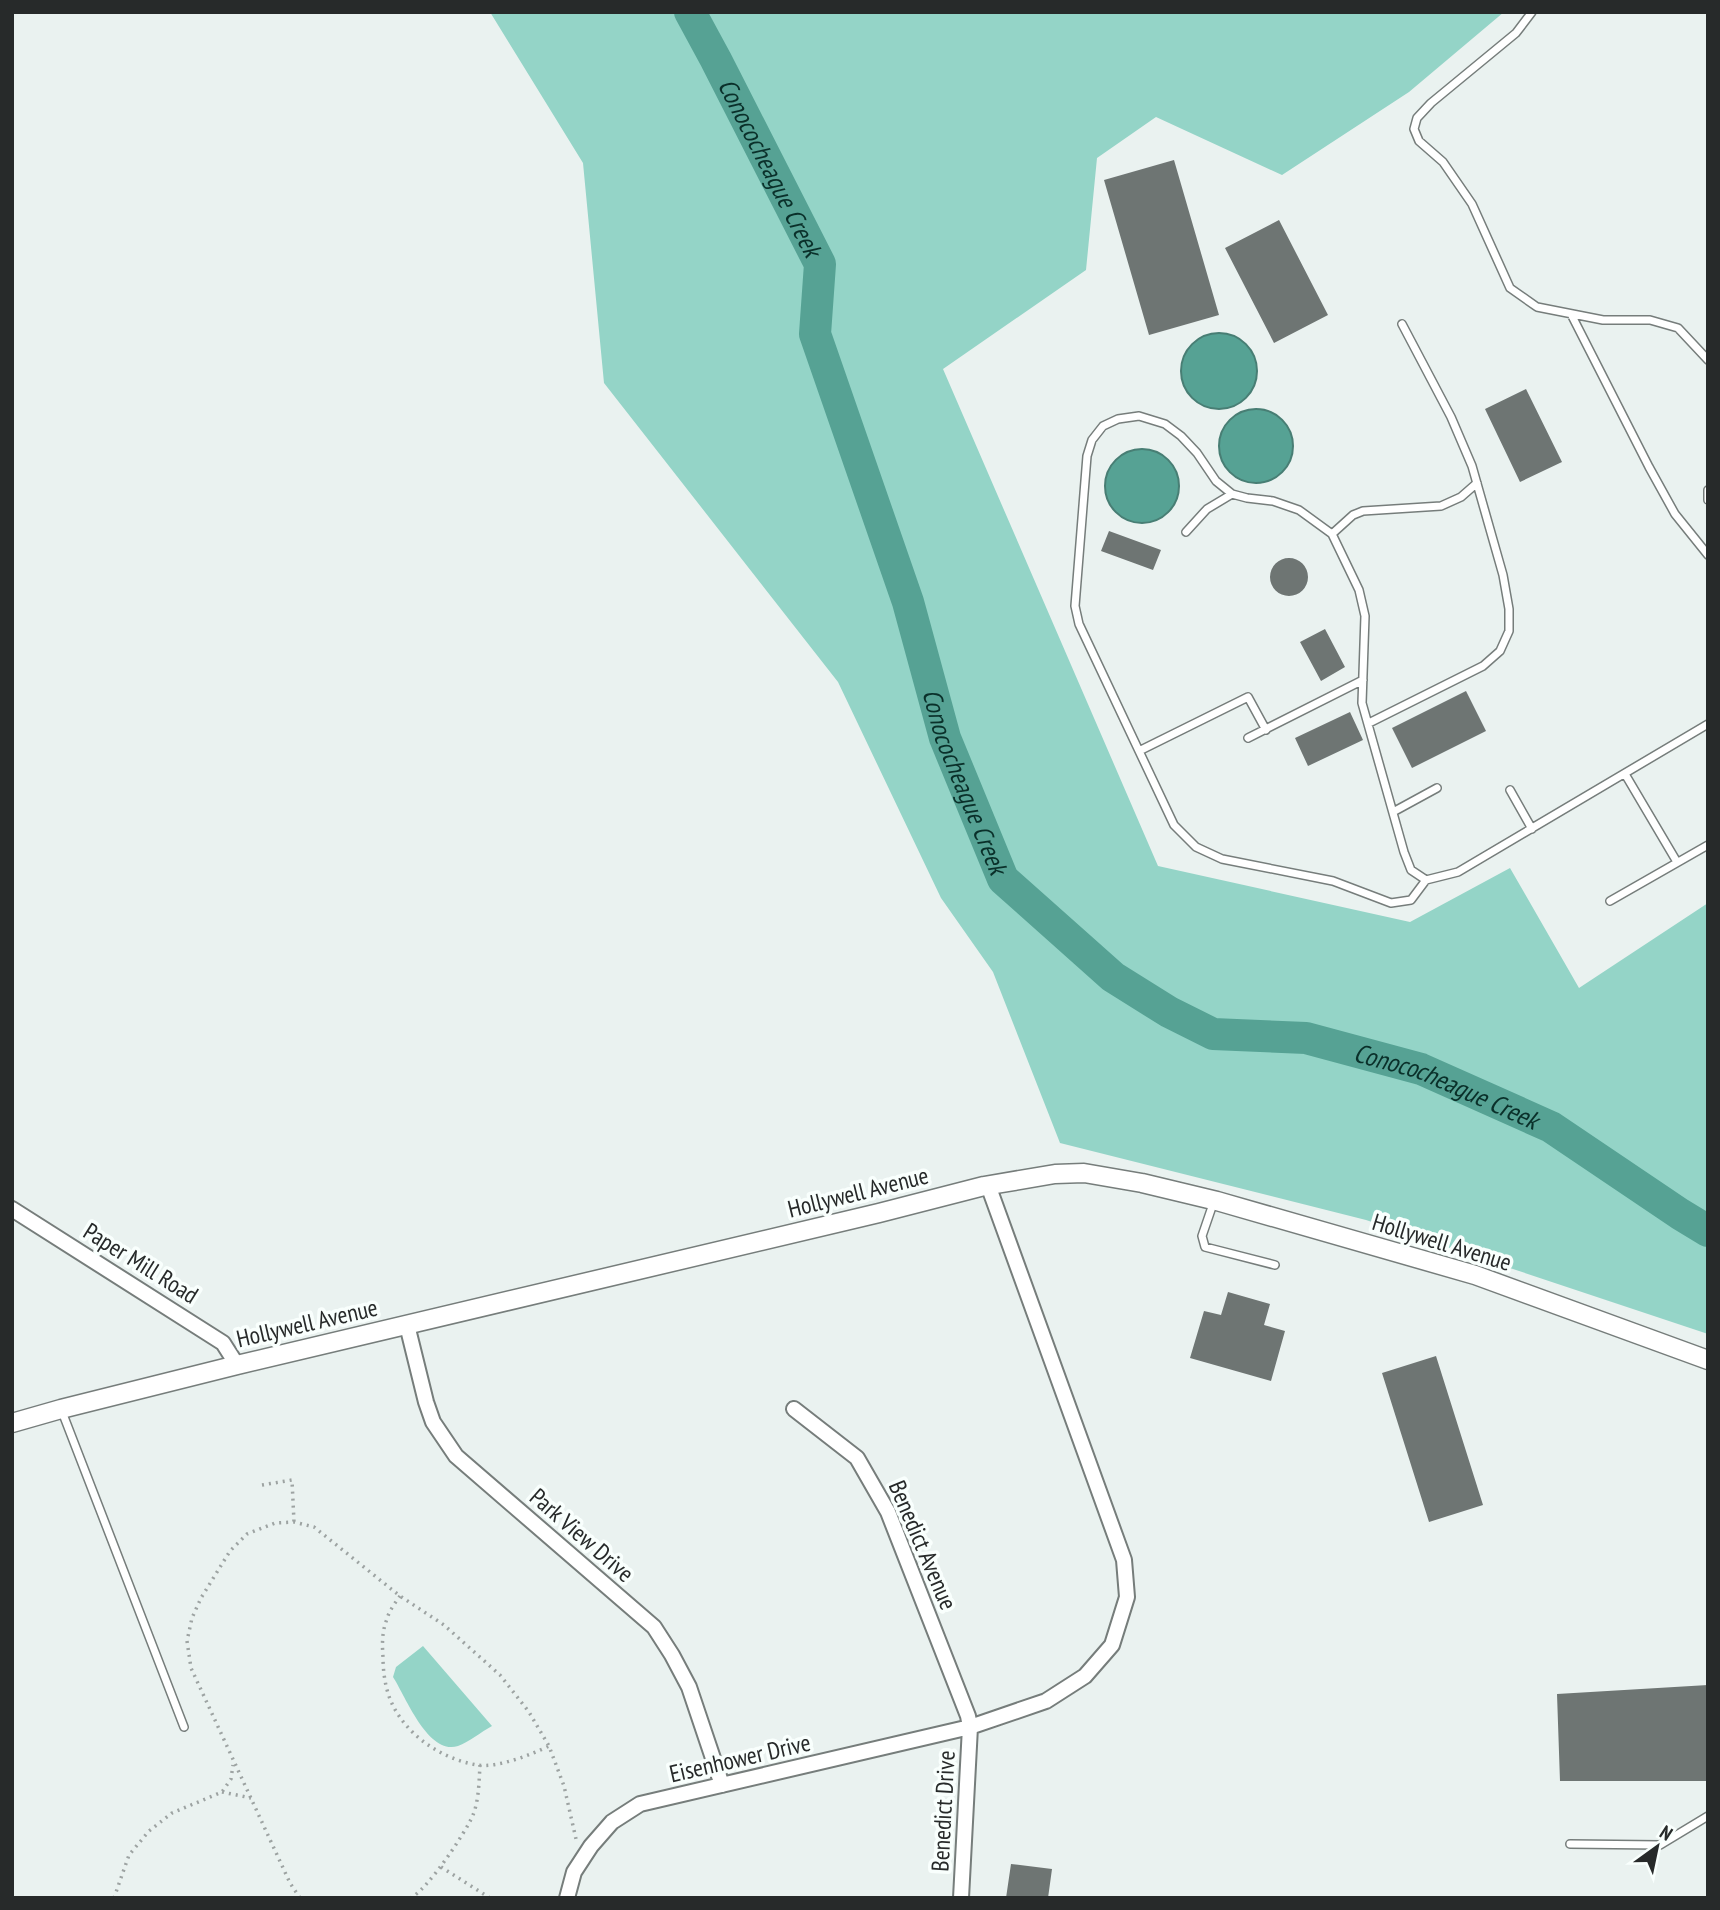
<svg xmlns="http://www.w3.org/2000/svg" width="1720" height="1910" font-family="'PT Sans Narrow',sans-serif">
<rect width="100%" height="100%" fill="#eaf2f0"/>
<path fill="#94d4c7" d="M490,12H1504L1409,92L1282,175L1156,117L1097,158L1086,270L943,369L1158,866L1410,922L1510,868L1579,988L1708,903V1334L1366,1220L1060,1143L993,972L941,898L838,682L604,383L583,163Z
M423,1646L492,1726C481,1732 469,1742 458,1746C428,1756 405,1695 393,1677L396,1667Z"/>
<path fill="#56a294" stroke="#487e74" stroke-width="2" d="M1181 371a38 38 0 1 1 76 0a38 38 0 1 1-76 0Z
M1219 446a37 37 0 1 1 74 0a37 37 0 1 1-74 0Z
M1105 486a37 37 0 1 1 74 0a37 37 0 1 1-74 0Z"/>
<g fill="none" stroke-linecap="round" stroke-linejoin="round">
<path stroke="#56a294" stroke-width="32" id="s1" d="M690,12L716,60L820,264L815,334L908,602L945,738L1003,879L1113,977L1169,1012L1213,1034L1306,1038L1421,1069L1551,1127L1680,1214L1708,1231"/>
</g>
<path fill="#6e7573" d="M1174,160L1219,315L1149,335L1104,180Z
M1279,220L1328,315L1274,343L1225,248Z
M1526,389L1562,462L1520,482L1485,409Z
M1109,531L1161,550L1153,570L1101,551Z
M1270 577a19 19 0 1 1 38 0a19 19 0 1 1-38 0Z
M1325,629L1345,667L1321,681L1300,642Z
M1466,691L1486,731L1412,768L1392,728Z
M1350,712L1363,740L1308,766L1295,738Z
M1228,1292L1270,1304L1264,1325L1285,1331L1271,1381L1190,1358L1204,1311L1221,1315Z
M1436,1356L1483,1505L1429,1522L1382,1373Z
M1708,1685V1781H1560L1557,1694Z
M1011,1864L1052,1869L1048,1898H1006Z"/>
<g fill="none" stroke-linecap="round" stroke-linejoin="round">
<g stroke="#767d7b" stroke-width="10">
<path id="service" d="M1532,12L1516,33L1431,103L1417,118L1414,129L1419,141L1443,162L1472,204L1510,288L1537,307L1603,320H1650L1678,328L1708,360
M1571,314L1649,467L1675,514L1708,555
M1708,490V500
M1186,532L1207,509L1232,494
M1332,534L1353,515L1363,511L1441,506L1461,497L1477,483
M1369,723L1483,666L1500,651L1509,631V609L1503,575L1472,466L1451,417L1402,324
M1248,738L1363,680
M1139,751L1248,697L1266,730
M1625,774L1677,862
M1510,790L1532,829
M1393,812L1437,788
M1426,880L1411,870L1404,852L1362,703L1365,616L1359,590L1332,534L1299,510L1273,501L1247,498L1232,494L1216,481L1197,453L1181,436L1165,424L1139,416L1118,419L1103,426L1092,440L1087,456L1075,606L1079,624L1174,825L1196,847L1222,859L1333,881L1391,903L1411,900L1426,880L1458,872L1708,724
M1610,901L1708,845
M1214,1201L1202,1236L1205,1247L1275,1265
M61,1409L184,1727
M1570,1844L1660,1845L1708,1816"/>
</g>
<g stroke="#767d7b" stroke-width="18">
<path id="minor" d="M12,1209L223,1343L237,1365
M407,1325L426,1402L433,1422L456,1456L654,1627L672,1655L689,1687L722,1785
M794,1409L857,1458L888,1512L968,1716L970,1727L961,1898
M567,1898L574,1872L591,1846L612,1822L640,1804L970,1727L1046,1701L1085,1676L1112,1645L1127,1597L1124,1560L988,1185"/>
</g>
<g stroke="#767d7b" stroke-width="21">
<path id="tertiary" d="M12,1423L61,1409L237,1365L879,1213L984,1186L1055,1174L1084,1173L1142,1183L1217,1201L1475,1275L1708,1360"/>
</g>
<path stroke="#9da3a2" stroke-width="3.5" stroke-dasharray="2 5" stroke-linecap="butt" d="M262,1485L292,1480L294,1522
M400,1596C395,1603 389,1611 387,1619C382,1631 382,1644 383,1657C383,1671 385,1686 390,1699C404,1734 441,1759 477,1765C498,1768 530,1755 549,1746
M222,1792L251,1798
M441,1867L490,1898
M114,1898L129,1855L149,1831L172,1813L222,1792L231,1779L233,1765
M300,1898L290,1883L191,1668L187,1641L192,1618L201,1598L230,1551L247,1534L275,1523L294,1522L314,1527L400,1596L444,1625L500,1675L529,1712L549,1746L564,1786L576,1839
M410,1898C426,1892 466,1832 473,1815C479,1800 479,1781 480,1765"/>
<use href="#service" stroke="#fff" stroke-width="7"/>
<use href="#minor" stroke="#fff" stroke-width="14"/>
<use href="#tertiary" stroke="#fff" stroke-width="18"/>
</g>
<g text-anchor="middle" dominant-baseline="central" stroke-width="7" stroke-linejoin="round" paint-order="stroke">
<g font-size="24" fill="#272a2a" stroke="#f9fffd">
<text transform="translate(858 1192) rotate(-14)">Hollywell Avenue</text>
<text transform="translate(1442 1242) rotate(17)">Hollywell Avenue</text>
<text transform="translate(141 1263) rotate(32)">Paper Mill Road</text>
<text transform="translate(307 1323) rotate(-13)">Hollywell Avenue</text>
<text transform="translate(582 1535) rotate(41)">Park View Drive</text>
<text transform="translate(923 1545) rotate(67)">Benedict Avenue</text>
<text transform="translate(740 1758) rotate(-13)">Eisenhower Drive</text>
<text transform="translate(943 1811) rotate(-87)">Benedict Drive</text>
</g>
<g font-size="26" font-style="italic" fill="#0a302a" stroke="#f9fffd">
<text stroke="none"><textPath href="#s1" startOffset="175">Conococheague Creek</textPath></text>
<text stroke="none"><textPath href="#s1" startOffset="826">Conococheague Creek</textPath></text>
<text stroke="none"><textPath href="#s1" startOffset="1435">Conococheague Creek</textPath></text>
</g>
</g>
<rect width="1720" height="1910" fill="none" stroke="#272a2a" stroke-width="28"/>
<g transform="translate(1657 1847) rotate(33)" stroke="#f9fffd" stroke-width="5" paint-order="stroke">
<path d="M0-5L12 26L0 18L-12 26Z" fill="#272a2a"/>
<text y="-10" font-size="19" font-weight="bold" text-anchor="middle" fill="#272a2a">N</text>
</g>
</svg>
